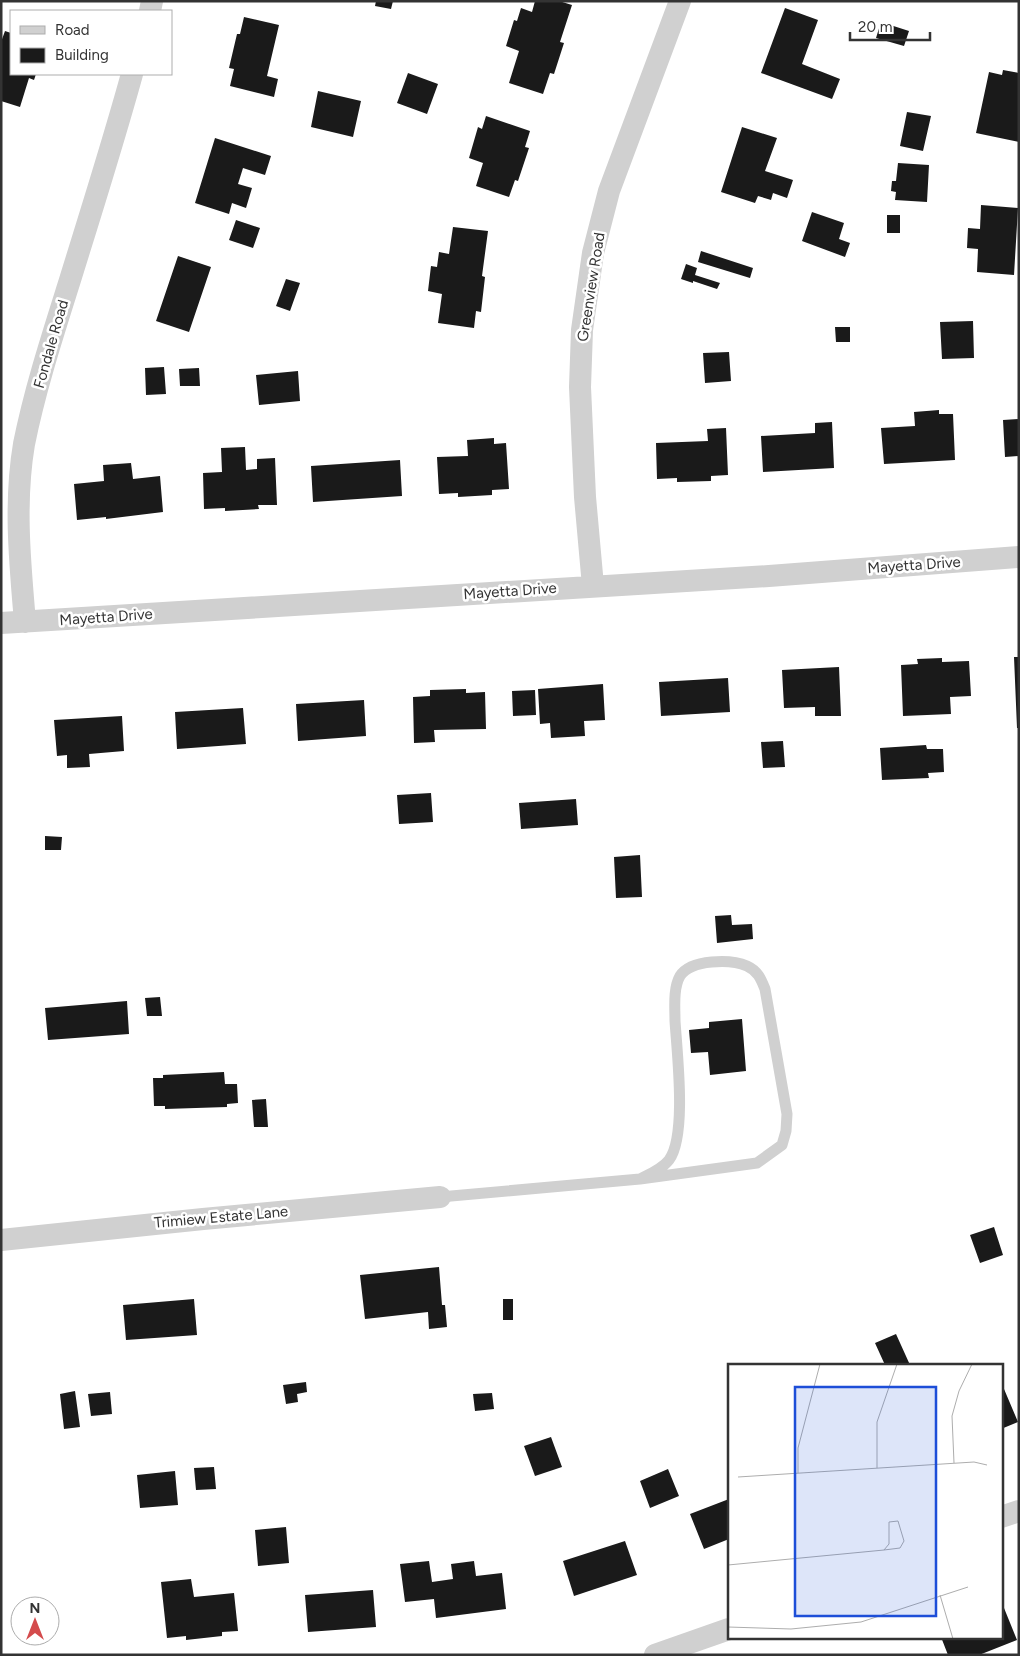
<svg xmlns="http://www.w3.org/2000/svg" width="1020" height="1656" font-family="Figtree,sans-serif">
<rect width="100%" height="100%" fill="#fff"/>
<path fill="#1a1a1a" d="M376,1H393L391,9L375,6Z
M535,1H559L572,5L560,42L564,43L554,74L550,73L543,94L509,83L519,51L506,46L514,20L517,21L521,8L532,12Z
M785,8L818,20L802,64L840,79L832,99L761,73Z
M244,17L279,25L267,76L278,79L274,97L230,86L234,69L229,68L237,34H240Z
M881,22L909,31L904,46L876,38Z
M5,31L11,33V74H36L34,80L29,78L20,107L1,101V42Z
M1003,70L1019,73V142L976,133L989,72L1002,75Z
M408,73L438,84L427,114L397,103Z
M318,91L361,101L353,137L311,127Z
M907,112L931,116L923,151L900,146Z
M486,116L530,131L525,147L529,148L518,181L515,180L509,197L476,186L483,163L469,158L478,127L482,129Z
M742,127L777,138L765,171L793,180L787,198L773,193L771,200L758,196L755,203L721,192Z
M215,138L271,156L265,175L243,168L238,184L252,188L246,208L232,203L229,214L195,203Z
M898,163L929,165L927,202L895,200L896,192L891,191L892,181H896Z
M981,205L1018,208L1014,275L977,272L978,249L967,248L968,228L980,229Z
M812,212L844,223L839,239L850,243L845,257L802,241Z
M887,215H900V233H887Z
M236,220L260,228L253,248L229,240Z
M453,227L488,231L482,276L485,277L481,312L476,311L474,328L438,323L442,294L428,291L431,266L437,267L439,252L449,254Z
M701,251L753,268L750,278L698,262Z
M178,256L211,267L189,332L156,321Z
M686,264L697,268L695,275L720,283L717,289L693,281V283L681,279Z
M286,279L300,283L290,311L276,306Z
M973,321L974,358L942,359L940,322Z
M835,327H850V342H836Z
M729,352L731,381L705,383L703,353Z
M164,367L166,394L146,395L145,368Z
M199,368L200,386H180L179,369Z
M298,371L300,401L259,405L256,375Z
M939,410V414H953L955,460L884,464L881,428L915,426L914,412Z
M1019,419V456L1005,457L1003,420Z
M832,422L834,468L763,472L761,436L815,433V423Z
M726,428L728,475L711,476V481L677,482V478L657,479L656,443L708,441L707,429Z
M494,438V444L506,443L509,489L492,490V495L458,497V493L439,494L437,457L468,456L467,440Z
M245,447L246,470L257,469V459L275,458L277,505H258L259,509L225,511V508L204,509L203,473L222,472L221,448Z
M400,460L402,496L313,502L311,466Z
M131,463L133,479L160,476L163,512L106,519V517L77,520L74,484L104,481L103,465Z
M1014,657H1019V728H1017Z
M942,658V662L969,661L971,696L950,697L951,714L903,716L901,665L918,664L917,659Z
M839,667L841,716H815V707L784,708L782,670Z
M728,678L730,712L661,716L659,682Z
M603,684L605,720L584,721L585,736L551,738L550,723L540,724L538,689Z
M466,689V693L485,692L486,729L434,730L435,742L414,743L413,697L430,696V690Z
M535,690L536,715L513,716L512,691Z
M364,700L366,736L298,741L296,704Z
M243,708L246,744L177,749L175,712Z
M122,716L124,751L89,754L90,767L67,768V755L57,756L54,720Z
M783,741L785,767L763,768L761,742Z
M926,745L927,749H943L944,772L928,773L929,778L882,780L880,748Z
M431,793L433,822L399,824L397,795Z
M576,799L578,825L521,829L519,803Z
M45,836L62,837L61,850H45Z
M640,855L642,897L616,898L614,857Z
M731,915L732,925L752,924L753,939L717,943L715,916Z
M160,997L162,1016H147L145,998Z
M127,1001L129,1034L48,1040L45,1008Z
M742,1019L746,1071L710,1075L708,1052L691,1053L689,1030L709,1028V1022Z
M224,1072L225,1084H237L238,1103L227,1104V1107L165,1109V1106H154L153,1078H163V1075Z
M266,1099L268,1127H254L252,1100Z
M994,1227L1003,1255L980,1263L970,1235Z
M439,1267L442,1305H445L447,1327L429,1329L428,1312L365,1319L360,1275Z
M194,1299L197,1335L126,1340L123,1305Z
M503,1299H513V1320H503Z
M896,1334L910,1365H885L875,1343Z
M306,1382L307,1392L297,1394L298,1402L286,1404L283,1385Z
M1004,1389L1018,1422L1001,1429V1390Z
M75,1391L80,1427L64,1429L60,1394Z
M110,1392L112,1414L91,1416L88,1394Z
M492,1393L494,1409L475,1411L473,1394Z
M551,1437L562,1467L535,1476L524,1446Z
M214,1467L216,1489L196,1490L194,1468Z
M668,1469L679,1496L650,1508L640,1481Z
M175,1471L178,1505L140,1508L137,1475Z
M729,1499V1539L704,1549L690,1514Z
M286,1527L289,1563L258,1566L255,1530Z
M625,1541L637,1575L574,1596L563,1561Z
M429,1561L432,1582L453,1579L451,1564L474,1561L476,1576L502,1573L506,1609L436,1618L434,1599L405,1602L400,1564Z
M191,1579L194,1597L234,1593L238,1631L222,1632V1636L186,1640V1636L167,1638L161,1582Z
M373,1590L376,1627L308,1632L305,1595Z
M1004,1608L1017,1640L979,1655H948L941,1637H1001V1609Z"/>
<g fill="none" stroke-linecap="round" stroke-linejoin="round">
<path stroke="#d0d0d0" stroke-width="11" d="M440,1197L640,1179L757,1163L782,1145L786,1131L787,1114L765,989C761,979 758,971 747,966C731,959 691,959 680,976C673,988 675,1008 675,1021C677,1053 687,1136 669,1160C662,1169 650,1174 640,1179"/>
<path stroke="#d0d0d0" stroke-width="22" d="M150,11L152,1
M593,586L585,497L580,387L582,330L593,253L609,191L680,1
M25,622C20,563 14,503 24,444C35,389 53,334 70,280C91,212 113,143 132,74
M1,623L769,576L1019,557
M1,1240L203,1219L440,1197
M1001,1517L1019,1511
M655,1655L729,1629"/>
</g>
<g text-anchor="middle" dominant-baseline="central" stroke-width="5" stroke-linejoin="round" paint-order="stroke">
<g font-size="15" fill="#333" stroke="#fff">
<text transform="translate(591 287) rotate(-81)">Greenview Road</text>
<text transform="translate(51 344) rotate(-74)">Fondale Road</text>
<text transform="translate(914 565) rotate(-4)">Mayetta Drive</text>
<text transform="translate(510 591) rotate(-4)">Mayetta Drive</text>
<text transform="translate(106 617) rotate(-4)">Mayetta Drive</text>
<text transform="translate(221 1217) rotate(-5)">Trimiew Estate Lane</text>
</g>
</g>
<g transform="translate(728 1364)">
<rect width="275" height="275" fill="#fff"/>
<path fill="none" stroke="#adadad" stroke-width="1" d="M226,99L224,52L231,27L244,0M149,104V58L169,0M70,109V84L92,0M10,113L246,98L259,101M0,201L156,186L172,184L176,177L170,157L161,158V180L156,186M212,231L225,275M0,263L63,265L133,258L240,223"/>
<path fill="#1d4ed8" fill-opacity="0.15" stroke="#1d4ed8" stroke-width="2.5" d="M67,23H208V252H67Z"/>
<rect width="275" height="275" fill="none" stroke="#333" stroke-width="2.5"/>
</g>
<rect width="1020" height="1656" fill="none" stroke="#333333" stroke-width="5"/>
<rect x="10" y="10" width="162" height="65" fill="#ffffff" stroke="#adadad"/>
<rect x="20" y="26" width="25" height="8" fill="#d0d0d0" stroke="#adadad"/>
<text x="55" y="35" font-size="15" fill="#333333">Road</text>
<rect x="20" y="48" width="25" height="15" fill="#1a1a1a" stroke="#adadad"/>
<text x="55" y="60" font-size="15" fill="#333333">Building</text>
<g transform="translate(35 1621)"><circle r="24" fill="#ffffff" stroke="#adadad"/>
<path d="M0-4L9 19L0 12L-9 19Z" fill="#d44b4c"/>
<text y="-8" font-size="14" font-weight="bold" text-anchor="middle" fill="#333333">N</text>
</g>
<path d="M850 32v8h80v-8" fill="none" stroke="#333333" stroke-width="2.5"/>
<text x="858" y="32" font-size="15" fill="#333333" stroke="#ffffff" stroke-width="4" paint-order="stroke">20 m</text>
</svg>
